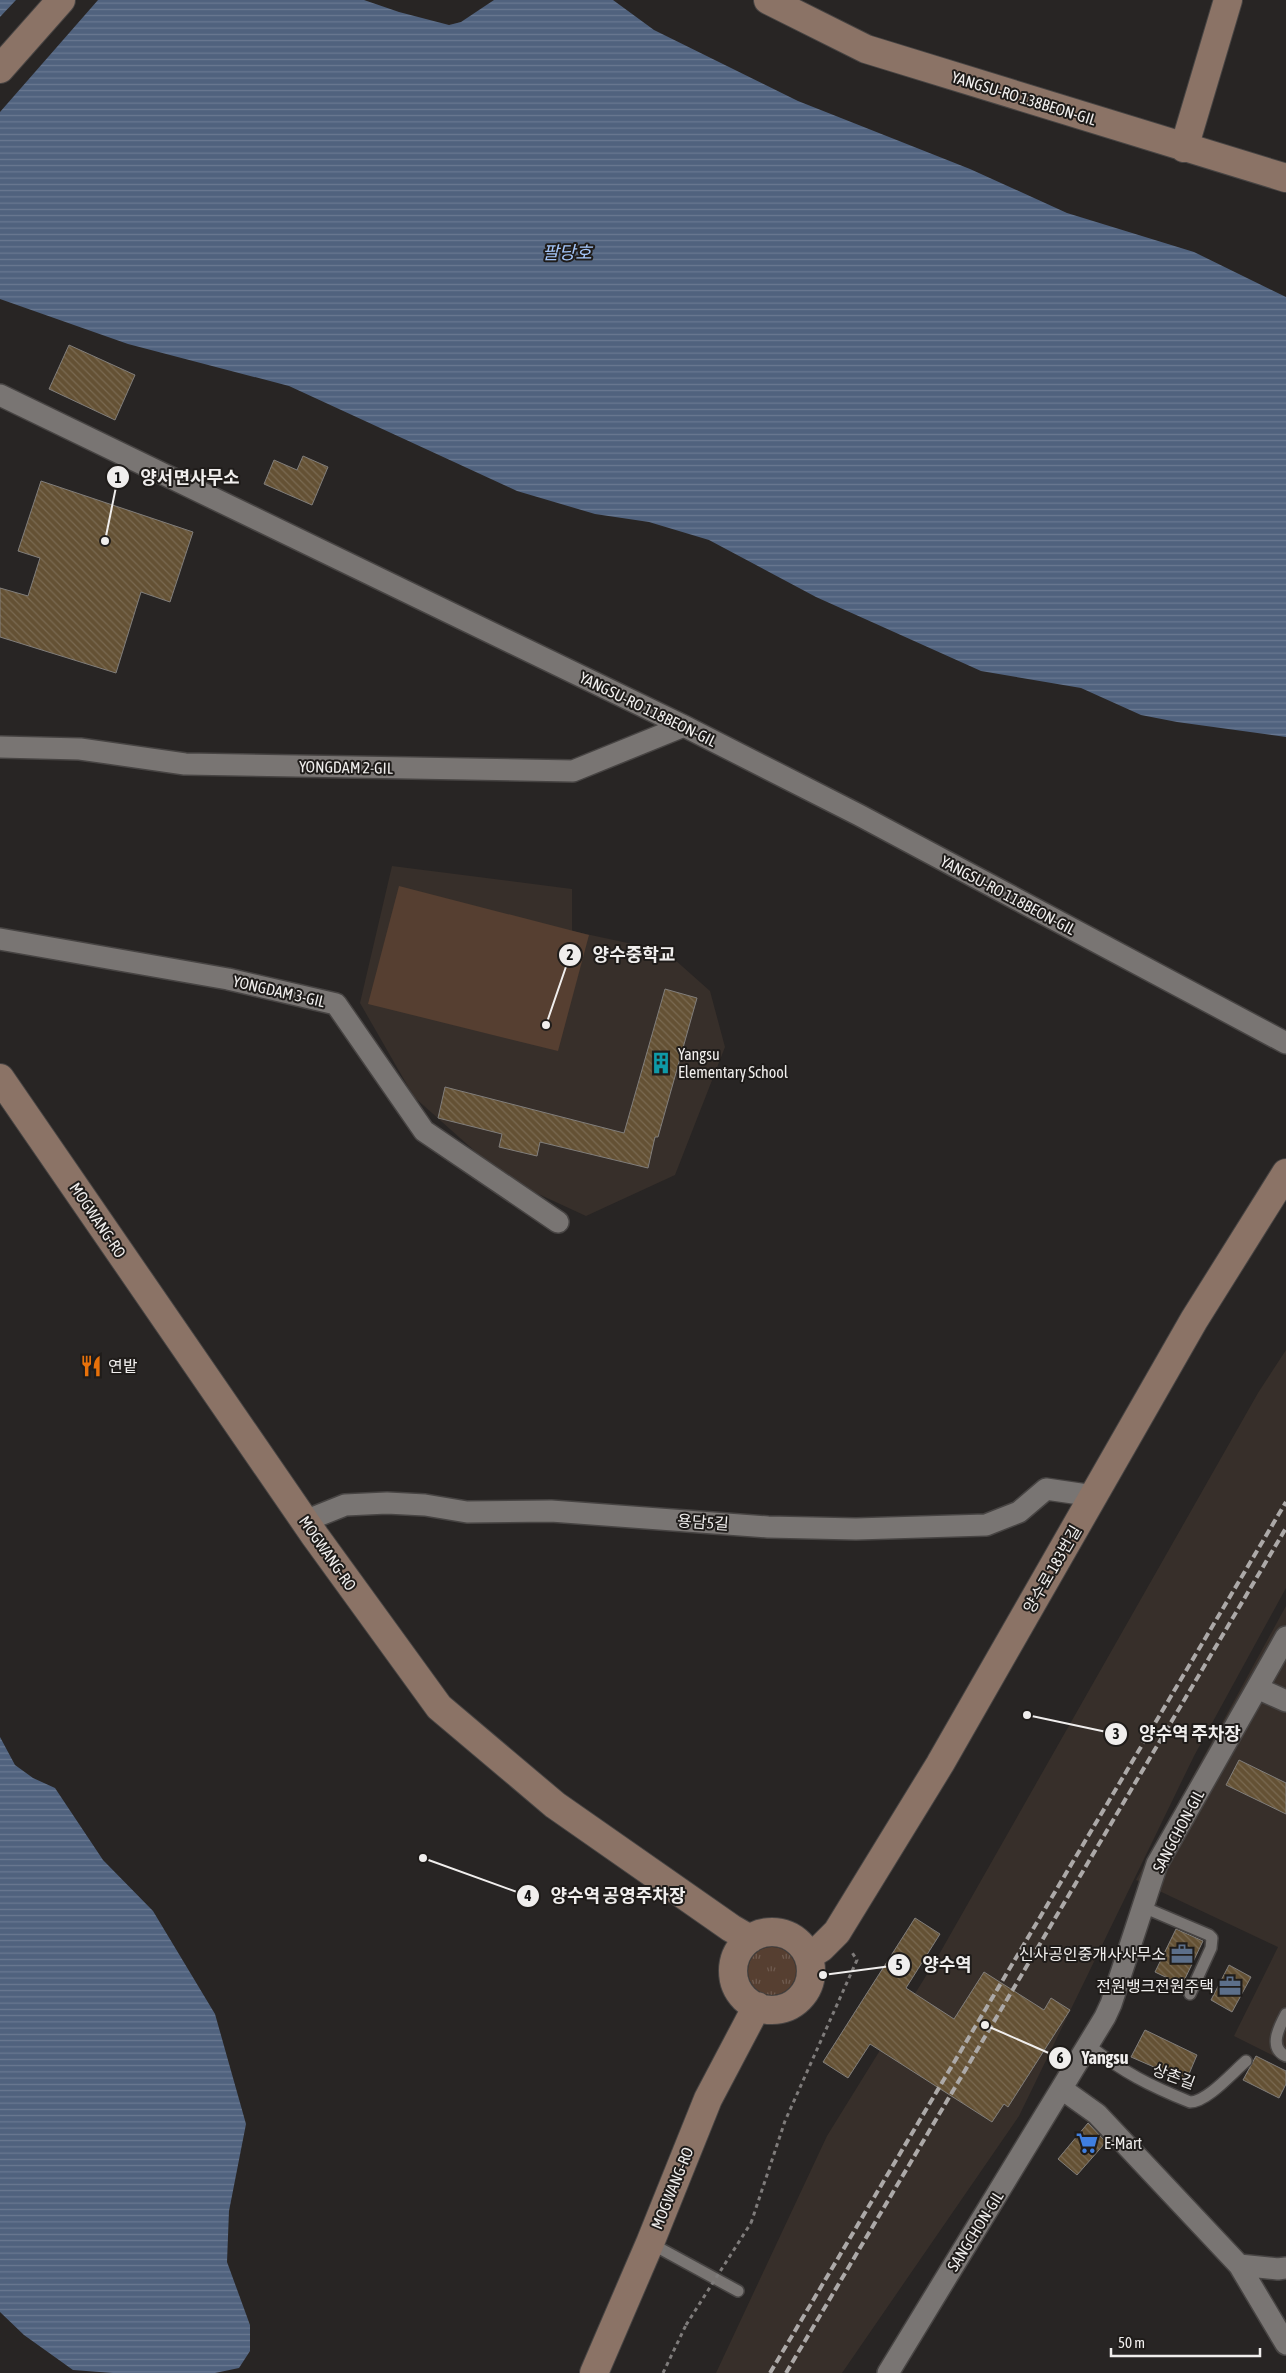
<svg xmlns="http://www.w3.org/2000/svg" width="1286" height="2373" font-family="'Asap Condensed','Noto Sans KR',sans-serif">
<defs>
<pattern id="grass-tufts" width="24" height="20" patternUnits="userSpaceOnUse" patternTransform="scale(1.25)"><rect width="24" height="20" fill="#563f31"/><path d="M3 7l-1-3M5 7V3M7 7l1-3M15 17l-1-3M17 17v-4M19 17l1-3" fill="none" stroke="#6f5b4f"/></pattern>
<pattern id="water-rules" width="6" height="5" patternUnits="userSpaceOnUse" patternTransform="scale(1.25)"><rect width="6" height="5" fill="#50627e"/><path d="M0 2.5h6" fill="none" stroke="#6a7991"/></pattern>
<pattern id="building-back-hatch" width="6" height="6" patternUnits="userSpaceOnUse" patternTransform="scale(1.25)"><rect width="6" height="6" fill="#645134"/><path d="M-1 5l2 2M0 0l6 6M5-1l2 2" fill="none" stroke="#7a6a52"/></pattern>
</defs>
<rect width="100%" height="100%" fill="#282524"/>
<path fill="#372f2a" d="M392,866L572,889V931L665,951L710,991L725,1047L675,1175L586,1216L506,1179L414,1097L360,1003Z
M1286,1350V1588L1194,1756L1019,2116L842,2373H716L827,2136L937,1958L1258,1393Z
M1286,1606V2062L1234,2036L1278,1947L1136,1880Z"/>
<path fill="url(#grass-tufts)" d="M748 1971a24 24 0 1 1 48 0a24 24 0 1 1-48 0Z"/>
<path fill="#563f31" d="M399,886L589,935L558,1051L368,1004Z"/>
<path fill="url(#water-rules)" d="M0,0H364L399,12L449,25L461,22L494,0H613L654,30L798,101L970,169L1067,213L1194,252L1286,297V737L1177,722L1141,715L1081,688L981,671L816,597L709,540L649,522L595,514L517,491L289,386L128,344L0,299Z
M0,1737L15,1765L33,1778L55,1788L103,1860L153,1911L215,2014L246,2124L229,2211L227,2262L250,2325V2351L239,2368L215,2373H113L73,2370L24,2335L0,2312Z"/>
<path fill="#282524" d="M16,0H98L0,112V17Z"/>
<path fill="url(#building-back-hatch)" stroke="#817e7b" d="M69,345L135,375L115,420L49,389Z
M303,456L328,467L312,505L264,484L274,460L297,470Z
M41,481L193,532L170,602L141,592L116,673L0,637V588L28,596L40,558L18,551Z
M665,989L697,998L658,1137H655L648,1168L540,1142L537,1156L499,1147L502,1134L438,1118L445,1087L624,1133Z
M1239,1760L1286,1783V1814L1226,1785Z
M915,1918L940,1934L906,1988L954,2019L984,1972L1044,2010L1051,1998L1070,2010L1008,2107L1004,2104L992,2122L870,2044L848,2078L823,2062Z
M1176,1929L1203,1941L1182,1985L1155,1972Z
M1229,1965L1251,1977L1232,2012L1211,2000Z
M1145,2030L1197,2055L1186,2081L1131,2057Z
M1256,2056L1286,2071V2084L1279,2098L1243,2080Z
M1088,2123L1106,2142L1077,2175L1058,2159Z"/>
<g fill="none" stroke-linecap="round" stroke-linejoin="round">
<g stroke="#474443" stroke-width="14">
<path id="lane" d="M1143,1907L1209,1935L1212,1938L1211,1948L1190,1994
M1286,2014C1279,2027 1268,2048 1286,2056
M1088,2045C1125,2073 1148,2085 1190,2102C1207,2102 1233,2072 1246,2061
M650,2243L738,2291"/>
</g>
<g stroke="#474443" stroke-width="24">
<path id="street" d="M0,395L684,726L859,815L1286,1043
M0,747L80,749L185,764L573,771L684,726
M0,939L228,979L336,1004L424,1131L558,1222
M305,1521L345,1505L387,1503L425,1505L467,1512L551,1511L768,1527L856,1529L986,1525L1019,1512L1046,1489L1094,1496
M1257,1688L1286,1701
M1062,2089L1097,2114L1239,2265L1286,2344
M1239,2265L1278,2269L1286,2268
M888,2373L1105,2017L1111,2004L1157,1864L1286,1637"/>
</g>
<g stroke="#474443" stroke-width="30">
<path id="secondary" d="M768,0L866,49L1286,178
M0,69L61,0
M1184,148L1228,0
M0,1078L315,1536L439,1707L555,1805L731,1928L750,1939
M733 1971a39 39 0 1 1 78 0a39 39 0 1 1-78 0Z
M808,1956L821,1948L837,1932L940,1764L1194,1320L1286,1173
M594,2373L650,2243L708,2099L757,2006"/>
</g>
<path stroke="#7f7c7b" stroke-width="3" stroke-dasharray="4 4" stroke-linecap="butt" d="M751,2223L785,2121L857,1960L851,1951
M663,2373L686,2325"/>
<use href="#lane" stroke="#797573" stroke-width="11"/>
<use href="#street" stroke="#797573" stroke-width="21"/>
<use href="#secondary" stroke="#8b7366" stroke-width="28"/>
<path stroke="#aca9a8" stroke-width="4" stroke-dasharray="8 4" stroke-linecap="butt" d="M770,2373L1286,1502
M786,2373L1286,1528"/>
<path stroke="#7f7c7b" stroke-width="3" stroke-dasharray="4 4" stroke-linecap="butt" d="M686,2325L751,2223"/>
</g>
<defs>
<g id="building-bare" transform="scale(1.725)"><path d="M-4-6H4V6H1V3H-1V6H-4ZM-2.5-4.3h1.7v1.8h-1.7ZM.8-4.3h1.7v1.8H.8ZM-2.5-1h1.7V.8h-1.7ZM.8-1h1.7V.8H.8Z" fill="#0f9aa8" stroke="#1f1c1a" stroke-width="2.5" paint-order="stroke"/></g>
<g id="restaurant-bare" transform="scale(1.725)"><path d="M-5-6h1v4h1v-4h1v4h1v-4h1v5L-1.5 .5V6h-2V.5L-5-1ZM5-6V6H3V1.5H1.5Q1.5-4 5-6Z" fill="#e8710a" stroke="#1f1c1a" stroke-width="2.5" paint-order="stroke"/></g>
<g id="office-bare" transform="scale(1.725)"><path d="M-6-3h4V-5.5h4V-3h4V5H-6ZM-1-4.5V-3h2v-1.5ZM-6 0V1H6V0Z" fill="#5c6f8a" stroke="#1f1c1a" stroke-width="2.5" paint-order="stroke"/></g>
<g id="supermarket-bare" transform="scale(1.725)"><path d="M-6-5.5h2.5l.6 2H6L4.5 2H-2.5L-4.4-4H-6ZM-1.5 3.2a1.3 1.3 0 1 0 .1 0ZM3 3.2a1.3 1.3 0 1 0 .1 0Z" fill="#3f7fe0" stroke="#1f1c1a" stroke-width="2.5" paint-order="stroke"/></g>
</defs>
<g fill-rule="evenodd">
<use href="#building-bare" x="661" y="1063"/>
<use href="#restaurant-bare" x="91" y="1366"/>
<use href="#office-bare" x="1182" y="1954"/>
<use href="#office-bare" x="1230" y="1986"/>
<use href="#supermarket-bare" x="1087" y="2143"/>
</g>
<g text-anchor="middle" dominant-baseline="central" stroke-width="4" stroke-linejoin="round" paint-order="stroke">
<g font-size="16" fill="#f0eeed" stroke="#1f1c1a">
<text transform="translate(1024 98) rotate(17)">YANGSU-RO 138BEON-GIL</text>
<text transform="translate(648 709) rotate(26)">YANGSU-RO 118BEON-GIL</text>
<text transform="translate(346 767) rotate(1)">YONGDAM 2-GIL</text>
<text transform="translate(1008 895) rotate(28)">YANGSU-RO 118BEON-GIL</text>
<text transform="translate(279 991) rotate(13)">YONGDAM 3-GIL</text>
<text transform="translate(98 1220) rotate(56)">MOGWANG-RO</text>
<text transform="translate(703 1522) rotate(4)">용담5길</text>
<text transform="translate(328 1553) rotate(55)">MOGWANG-RO</text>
<text transform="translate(1052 1569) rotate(-60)">양수로 183번길</text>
<text transform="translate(1178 1831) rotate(-62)">SANGCHON-GIL</text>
<text transform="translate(1174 2076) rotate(20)">상촌길</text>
<text transform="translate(672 2188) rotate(-68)">MOGWANG-RO</text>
<text transform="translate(975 2231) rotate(-58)">SANGCHON-GIL</text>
</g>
<g font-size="16" fill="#f0eeed" stroke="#1f1c1a" text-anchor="start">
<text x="678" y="1054">Yangsu<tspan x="678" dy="18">Elementary School</tspan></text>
<text x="108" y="1366">연밭</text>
<text x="1166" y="1954" text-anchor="end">신사공인중개사사무소</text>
<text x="1214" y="1986" text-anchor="end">전원뱅크전원주택</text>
<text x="1104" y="2143">E-Mart</text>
</g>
<g font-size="18" font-style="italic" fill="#a6c7fa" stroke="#1f1c1a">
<text x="567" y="252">팔당호</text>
</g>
</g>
<path fill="none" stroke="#f0eeed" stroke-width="2" d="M105 541L118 477M546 1025L570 955M1027 1715L1116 1734M423 1858L528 1896M823 1975L899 1965M985 2025L1060 2058"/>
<g fill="#f0eeed" stroke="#1f1c1a" stroke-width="2">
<circle cx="105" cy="541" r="5"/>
<circle cx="546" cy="1025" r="5"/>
<circle cx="1027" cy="1715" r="5"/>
<circle cx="423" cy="1858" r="5"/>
<circle cx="823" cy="1975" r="5"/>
<circle cx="985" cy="2025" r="5"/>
<circle cx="118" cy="477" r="12"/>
<circle cx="570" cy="955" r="12"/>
<circle cx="1116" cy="1734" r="12"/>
<circle cx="528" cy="1896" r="12"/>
<circle cx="899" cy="1965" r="12"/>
<circle cx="1060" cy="2058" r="12"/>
</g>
<g font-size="15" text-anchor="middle" font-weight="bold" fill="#111">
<text x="118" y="483">1</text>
<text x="570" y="960">2</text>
<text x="1116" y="1739">3</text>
<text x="528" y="1901">4</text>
<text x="899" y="1970">5</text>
<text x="1060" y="2063">6</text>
</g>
<g font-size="18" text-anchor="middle" font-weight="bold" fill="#f0eeed" stroke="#1f1c1a" stroke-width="4" stroke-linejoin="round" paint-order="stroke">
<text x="190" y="484">양서면사무소</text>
<text x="634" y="961">양수중학교</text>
<text x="1190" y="1740">양수역 주차장</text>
<text x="618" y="1902">양수역 공영주차장</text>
<text x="947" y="1971">양수역</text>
<text x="1105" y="2064">Yangsu</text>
</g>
<path d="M1111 2348v8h149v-8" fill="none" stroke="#f0eeed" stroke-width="2.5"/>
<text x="1118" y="2348" font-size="15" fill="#f0eeed" stroke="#1f1c1a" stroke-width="4" paint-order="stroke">50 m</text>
</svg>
